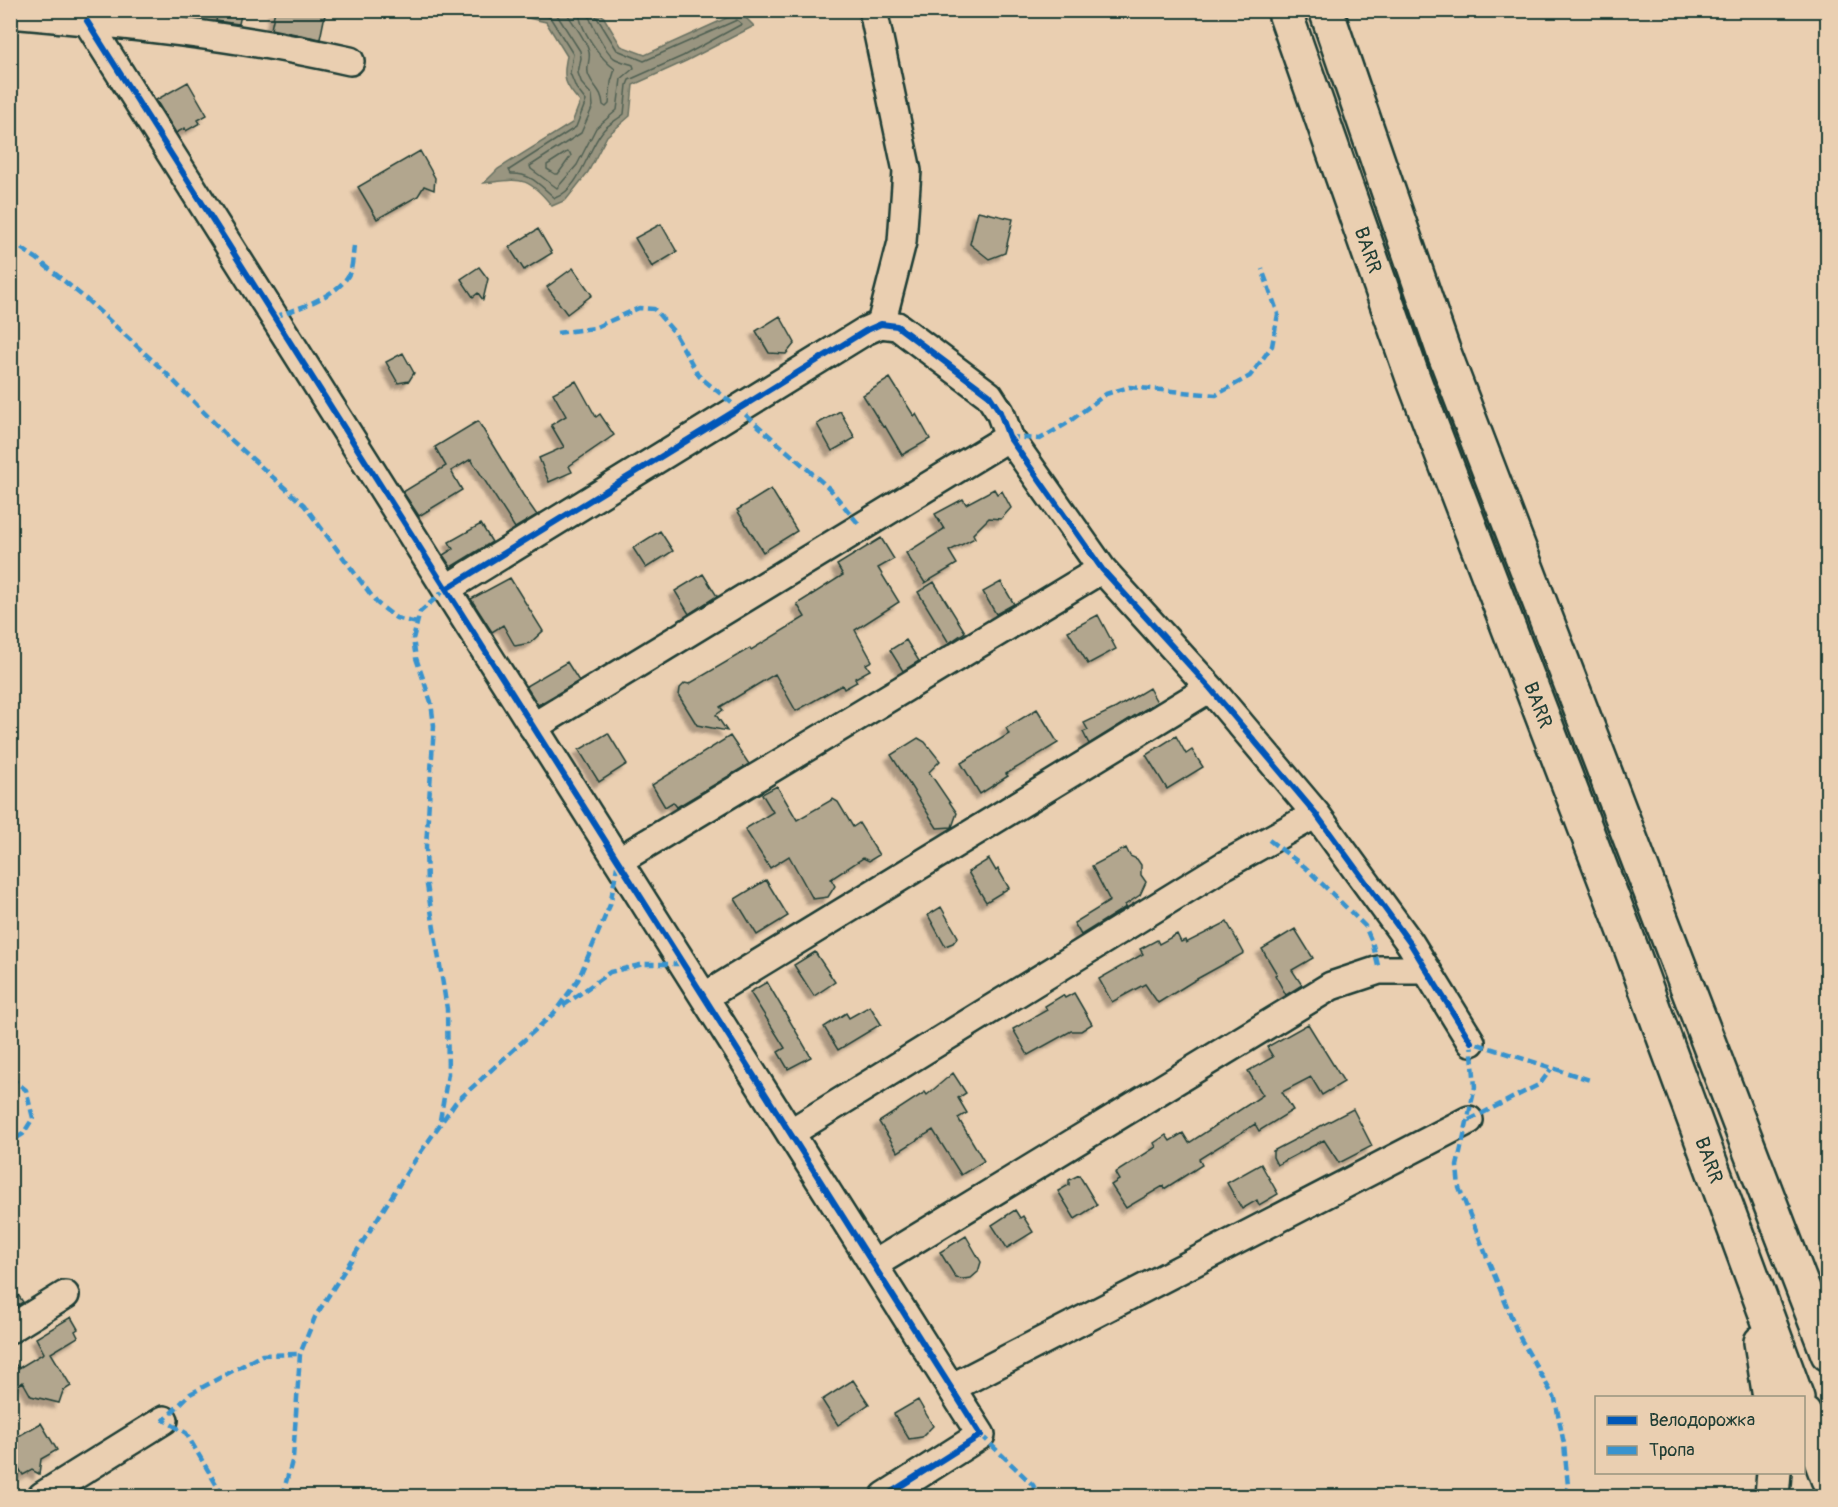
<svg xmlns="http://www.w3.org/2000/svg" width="1838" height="1507" font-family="Pangolin,sans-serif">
<defs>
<filter id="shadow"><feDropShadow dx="-5.5" dy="5.5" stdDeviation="1.5" flood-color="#0004"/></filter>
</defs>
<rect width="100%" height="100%" fill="#eacfb1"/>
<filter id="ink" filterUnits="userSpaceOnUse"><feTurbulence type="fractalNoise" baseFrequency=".0167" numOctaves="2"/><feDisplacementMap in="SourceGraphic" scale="12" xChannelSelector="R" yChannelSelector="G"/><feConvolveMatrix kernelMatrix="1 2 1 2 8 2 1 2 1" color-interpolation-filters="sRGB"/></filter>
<g filter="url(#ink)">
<path fill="#999580" stroke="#687262" stroke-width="1.5" d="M597,11H600L621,46L645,55L740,12L754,26L686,61L633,85L630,116L607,136L588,172L566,200L552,206C527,175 521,179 484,183L498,169L572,123L580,102C565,85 562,79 567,56L546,22L519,16L513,11Z"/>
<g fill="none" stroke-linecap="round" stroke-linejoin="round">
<path stroke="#506052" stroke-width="1.5" d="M522,10L547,16L551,19L573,54L570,73L576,88L586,101L576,127L509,170L511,174C532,173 540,186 555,198C580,189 587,151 602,132C607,125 617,120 624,114L627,85L629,80L683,56L742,24L737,20L644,61L617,50L596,16L595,10
M552,10L557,15L580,51L581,58L578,73L582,84L592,95L593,106L581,133L530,166L531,169L557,188L577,165L596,128L617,110L621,79L634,68L633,65C627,63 619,61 614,58C606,52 588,20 588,10
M565,10C572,23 586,38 589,52C591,60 585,68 589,76C594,88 602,90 603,105L606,107L609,104L611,82L615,69C601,59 579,29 579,10
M567,152L570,153L571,156L558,174H555L547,169V165Z"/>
</g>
<path fill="#b2a68e" stroke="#1f3d34" stroke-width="1.5" filter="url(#shadow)" d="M218,10H242L239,24L216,21Z
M275,10H326L320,39L271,29Z
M188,82L207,115L198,120L200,123L186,131L185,128L176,133L156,100Z
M420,151L435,178L434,190L424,186L418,196L377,219L358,187Z
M978,211L1013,219L1005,253L989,259L970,244Z
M661,224L677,252L652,267L635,238Z
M538,229L552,253L524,270L509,247Z
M479,267L488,279L483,300L478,293L473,297L461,279Z
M573,268L592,295L567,314L547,287Z
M780,316L795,343L786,354L769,353L756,331Z
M403,353L414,373L409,381L398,383L386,362Z
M890,378L914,416L916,414L930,439L902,455L885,426L883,427L863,395Z
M576,381L596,417L600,414L614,435L569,466L572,472L549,482L539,458L564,447L551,425L566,416L553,393Z
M840,411L855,438L832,451L817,424Z
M478,421L523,495L537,515L515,528L471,459L451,471L462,490L419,516L403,492L446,466L435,447Z
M771,489L797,531L763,552L737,510Z
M994,489L997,494L1002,491L1011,508L1001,519L989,518L973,534L975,538L949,551L957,564L925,583L906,553L944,529L935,514L963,499L966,504Z
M481,524L492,542L451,567L443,555L453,549L449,542Z
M660,531L673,551L646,568L633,548Z
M881,538L894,559L878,568L899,602L855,630L872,661L866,664L870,670L855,678L857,682L844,689L842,685L796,711L775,674L720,707L723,710L716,715L727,731L697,725L679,696L680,688L685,683L689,684L750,648L751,650L805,617L797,604L843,575L837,565Z
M703,574L717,596L689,614L675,591Z
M510,578L543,631L530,643L515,646L503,625L492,632L471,599Z
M934,582L965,632L949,643L918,592Z
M1001,582L1014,604L996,614L983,592Z
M1098,615L1116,649L1088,664L1068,631Z
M906,640L919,661L903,671L890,650Z
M567,662L579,681L538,705L526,686Z
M1149,688L1157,702L1089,744L1083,732L1088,730L1084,723L1116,708Z
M1037,709L1058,743L1006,774L1008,776L980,794L961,763L1009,734L1006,728Z
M608,733L627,764L599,782L579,750Z
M730,736L749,764L677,807L673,802L665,807L652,785Z
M1176,736L1186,754L1192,750L1203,767L1167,789L1146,755Z
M918,738L925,742L940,761L929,772L957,813L952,827L937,828L891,755Z
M777,786L797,820L833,799L838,802L853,827L859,823L879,855L869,861L863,858L831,879L835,886L828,897L813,899L789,856L770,868L745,829L773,812L762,794Z
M1126,848L1130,856L1137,859L1141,865V875L1146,882L1140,895L1125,905L1126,907L1081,935L1074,923L1110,901L1092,866Z
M989,859L996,871L998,869L1009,888L986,902L968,872Z
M766,880L788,916L757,935L735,899Z
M941,907L958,937L953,943L945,946L928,915Z
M1227,922L1244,953L1195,980L1158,1003L1145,984L1112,1002L1099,979L1143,954L1140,949L1157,940L1159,944L1177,934L1181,942L1185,940L1186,943Z
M1295,929L1313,958L1292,970L1302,985L1286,995L1275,975L1277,974L1262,949Z
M815,952L835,982L814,996L794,965Z
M767,982L811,1057L788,1069L778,1052L785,1048L750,992Z
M1074,993L1092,1024L1081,1031H1071L1028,1055L1013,1029L1047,1010L1045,1006L1063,995L1065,998Z
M870,1006L881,1024L838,1050L824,1027L846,1013L849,1018Z
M1308,1024L1344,1082L1322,1095L1311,1077L1282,1092L1293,1110L1259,1131L1255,1124L1199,1159L1202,1165L1164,1189L1163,1186L1126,1208L1111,1185L1119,1180L1115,1173L1156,1147L1154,1143L1166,1135L1170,1141L1183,1133L1189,1143L1263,1095L1248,1071L1273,1057L1267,1047Z
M953,1073L966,1093L958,1098L967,1113L958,1118L984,1161L961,1175L933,1130L898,1152L879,1122L925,1092L927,1095Z
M1353,1109L1372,1146L1339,1163L1324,1140L1277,1165L1273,1157V1151Z
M1261,1164L1278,1194L1259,1205L1257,1200L1242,1209L1227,1183Z
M1079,1175L1097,1205L1075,1219L1058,1191L1069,1185V1180Z
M1015,1210L1020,1218L1023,1216L1033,1232L1007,1248L992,1225Z
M966,1236L981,1262L978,1272L971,1278L963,1279L956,1278L940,1252Z
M10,1283L23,1302L10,1310Z
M71,1317L78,1329L75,1331L78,1337L51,1353L71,1386L63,1391L59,1403L31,1396L23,1382L10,1390V1359L19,1368L44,1353L36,1338Z
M853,1380L869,1404L838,1425L822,1400Z
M918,1400L933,1426L922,1437L909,1439L894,1414Z
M41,1423L57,1450L41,1459L39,1474L32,1470L23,1475L10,1454V1441Z"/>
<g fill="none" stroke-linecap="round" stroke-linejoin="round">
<g stroke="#1f3d34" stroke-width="32">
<path id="minor" d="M873,10L907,171L902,242L881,324
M10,14C124,24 239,36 350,61
M87,21L981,1435L885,1496
M446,589L865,331L881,324L897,326L989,395L1000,412L1009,437L1102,569L1210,688L1316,814L1410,943L1471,1042
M533,727L1009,437
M618,861L1102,569
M704,997L1210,688
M790,1133L1225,865L1316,814
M873,1265L1331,986L1379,970H1426
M10,1329L65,1295
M951,1388L1469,1120
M42,1496L164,1420"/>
</g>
<g stroke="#1f3d34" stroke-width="38">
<path id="highway" d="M1284,10L1413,378L1624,929L1797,1398
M1326,10L1443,350L1828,1354
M1761,1342L1770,1398
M1804,1414L1828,1479
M1772,1496L1774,1472"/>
</g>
<use href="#minor" stroke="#eacfb1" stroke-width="27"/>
<use href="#highway" stroke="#eacfb1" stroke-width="33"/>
<path stroke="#3993ce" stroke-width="4.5" stroke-dasharray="9 4.5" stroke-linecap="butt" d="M10,241L36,258L86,299L165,372L227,436L304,505L377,603L396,618L417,623
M274,317C296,309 344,295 351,269C353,261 353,253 354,246
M557,333L594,328L639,308L654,309L674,332L699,376L739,409L830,489L861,527
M1009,437L1040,439L1066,424L1106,394L1129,387L1216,395L1250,376L1272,346L1278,314L1262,269
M1269,840L1305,867L1365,926L1373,945L1379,970
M563,1006L610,972L644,964H683
M10,1077L26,1090L33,1118L23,1134L10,1142
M440,1120L448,1074L447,1009L427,885L426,846L434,726L431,702L416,658L413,639L420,612L446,589
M1469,1120L1540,1084L1551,1069
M981,1435L1033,1485L1038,1496
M223,1496L186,1433L164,1420L190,1394L262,1355L300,1354
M282,1496L293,1458L300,1354L315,1317L409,1169L455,1103L554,1013L578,980L610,905L618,861
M1564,1496L1568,1486L1564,1444L1555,1399L1519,1336L1459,1188L1457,1166L1475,1087L1471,1042L1590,1080"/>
<g stroke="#eacfb1" stroke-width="10">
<path id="cycleway" d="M87,21L981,1435L885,1496
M446,589L865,331L881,324L897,326L989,395L1000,412L1009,437L1102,569L1210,688L1316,814L1410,943L1471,1042"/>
</g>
<use href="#cycleway" stroke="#0057b8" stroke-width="6"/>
</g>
</g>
<g text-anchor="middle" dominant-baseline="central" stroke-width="6" stroke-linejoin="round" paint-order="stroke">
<g font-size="20" fill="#1f3d34" stroke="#eacfb1">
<text transform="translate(1368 250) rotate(71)">BARR</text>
<text transform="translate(1538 705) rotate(69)">BARR</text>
<text transform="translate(1709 1160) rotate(70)">BARR</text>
</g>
</g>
<rect width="1838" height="1507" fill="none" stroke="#eacfb1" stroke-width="36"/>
<rect x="18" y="18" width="1802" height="1471" fill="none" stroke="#1f3d34" stroke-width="2" filter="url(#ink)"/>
<rect x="1595" y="1396" width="210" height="78" fill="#eacfb1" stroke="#99957f" stroke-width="1.5"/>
<rect x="1607" y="1416" width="30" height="9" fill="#0057b8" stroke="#99957f" stroke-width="1.5"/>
<text x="1649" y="1426" font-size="18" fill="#1f3d34">Велодорожка</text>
<rect x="1607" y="1446" width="30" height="9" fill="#3993ce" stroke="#99957f" stroke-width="1.5"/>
<text x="1649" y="1456" font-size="18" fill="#1f3d34">Тропа</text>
</svg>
